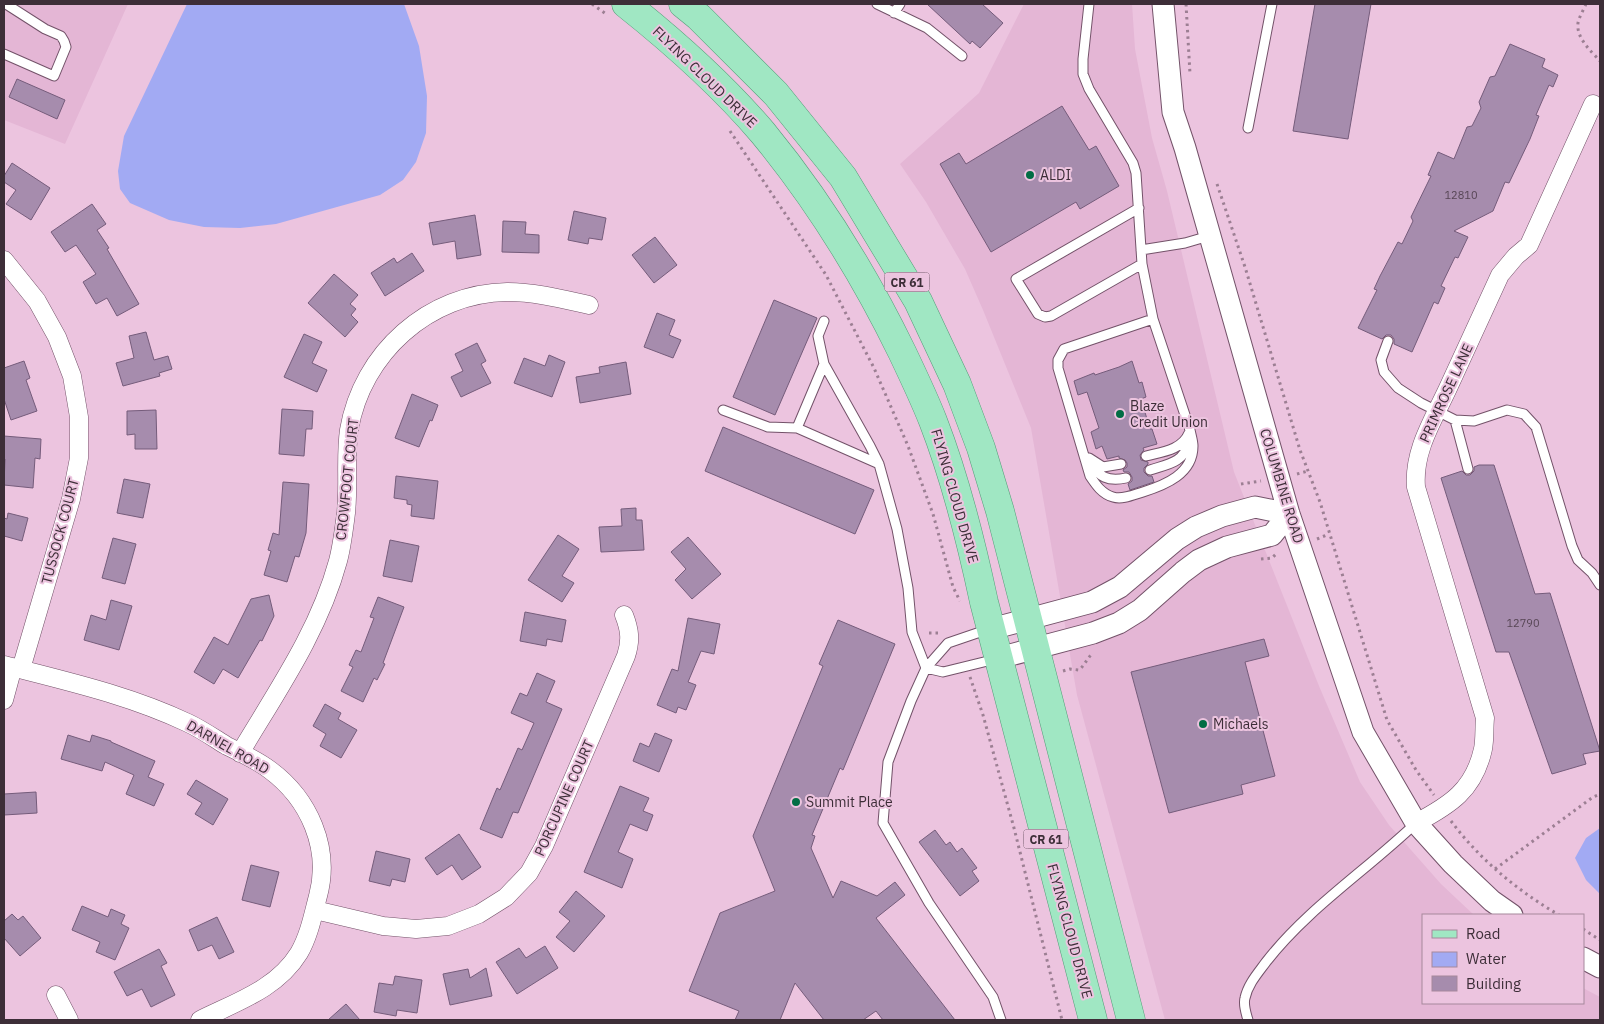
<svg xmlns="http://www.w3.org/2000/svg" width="1604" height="1024" font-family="'IBM Plex Sans',sans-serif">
<rect width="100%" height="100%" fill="#ecc4df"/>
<path fill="#e4b6d5" d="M4,4H128L65,144L4,120Z
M1024,4H1132L1135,49L1152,138L1167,191L1234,472L1319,686L1360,782L1389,825L1441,884L1474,915H1423V1003H1583V988L1600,997V1020H1165L1077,695L1031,428L983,310L965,269L926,202L900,164L979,93Z"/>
<path fill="#a2aaf3" d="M187,4H404L419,46L427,96L426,133L416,162L403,180L380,195L276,224L240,228L204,227L169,220L130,203L120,189L118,171L124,136Z
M1600,828V894L1586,880L1575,858L1586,838Z"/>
<path fill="#a68cad" stroke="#755c7b" d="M927,4H982L1003,23L980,48L972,41L970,44Z
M1315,4H1371L1348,139L1293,131Z
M1510,44L1545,59L1542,67L1558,75L1553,87L1549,85L1536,115L1539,116L1530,139L1509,183L1505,182L1493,211L1454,231L1468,237L1458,258L1455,257L1441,286L1445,288L1438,304L1434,302L1412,352L1394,344V339L1391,335H1386L1382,339L1358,328L1377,290L1374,289L1380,276L1398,242L1402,244L1413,221L1411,217L1431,176L1428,175L1438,152L1454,159L1467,127L1472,126L1481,108L1479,102L1490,77L1495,76Z
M17,79L65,100L57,119L9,97Z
M1062,106L1089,150L1096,146L1119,186L1080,209L1076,202L991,252L940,164L959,153L966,164Z
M12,163L50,188L31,220L6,204L16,190L4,182V176Z
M92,204L106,224L97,230L109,248L107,249L139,304L117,316L107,298L96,304L83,282L96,274L76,245L65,252L51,232Z
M574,211L606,218L602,240L589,238L588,244L568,240Z
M475,215L481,255L457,259L455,241L433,245L429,223Z
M503,221L526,222L525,234L539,235V253L502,252Z
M655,237L677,265L654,283L632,255Z
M412,253L424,271L385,296L371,273L394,258L397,263Z
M334,274L358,295L350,304L356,309L351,315L358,322L345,337L308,303Z
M774,300L817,318L775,415L733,397Z
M657,313L675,320L669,335L681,340L673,358L644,347Z
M146,332L154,360L168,356L172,369L159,373L160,376L123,386L116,363L134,358L129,336Z
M304,334L322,342L312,363L327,370L317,392L284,377Z
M477,343L486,361L481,364L491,383L461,397L451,377L463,371L455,354Z
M549,355L565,362L552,397L514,383L524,358L545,366Z
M24,361L30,378L26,380L37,411L11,420L4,399V368Z
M1132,361L1139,383L1142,382L1146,397L1141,399L1150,429H1152L1157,444L1143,448L1144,450L1140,455L1141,460L1148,462V464L1144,468V472L1148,476H1152L1154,482L1130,490L1128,484L1132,481V477L1129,472H1124L1123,470L1127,467V463L1125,460L1119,458V456L1107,459L1102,446L1096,449L1091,432L1099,428L1087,392L1078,395L1074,381L1094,373L1095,375L1119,367Z
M626,362L631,394L580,403L576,377L600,373L599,367Z
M412,394L438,405L432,421L430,420L419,447L395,438Z
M282,409L313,411L312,429H306L304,456L279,454Z
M156,410L157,449H135V434L127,435V411Z
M723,427L874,490L855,534L705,471Z
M4,436L41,439L40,459L35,458L33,488L4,485L5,459H4Z
M1479,465H1494L1535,594L1550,593L1600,751L1583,754L1586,764L1552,774L1509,652H1496L1441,478L1462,471L1466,475H1470L1474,471V467Z
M396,476L438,481L434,519L411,516L412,505L407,504V500L394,498Z
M124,479L150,484L143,518L117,513Z
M283,482L309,484L306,533L299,557L295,556L287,582L264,575L271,551L268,550L273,533L279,535Z
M636,508V520H642L644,550L601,552L599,527L622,526L621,509Z
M8,513L28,518L22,541L4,536V518L7,519Z
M558,535L579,549L562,576L574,583L562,602L528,580Z
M688,537L721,574L692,599L675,580L686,569L671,552Z
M113,538L136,544L125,584L102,578Z
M390,540L419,546L412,582L383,576Z
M269,595L274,616L262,641L260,640L238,678L223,669L214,684L194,672L214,637L228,645L251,599Z
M378,597L404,607L383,663L385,664L377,680L374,678L363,702L341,691L353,667L349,665L356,650L361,652L374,618L370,617Z
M111,600L132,606L119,650L84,640L91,615L106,620Z
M525,612L566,620L562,642L547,639L546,646L520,641Z
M688,618L720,624L714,654L701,651L688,682L696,685L686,710L678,707L676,713L657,705L672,669L678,671Z
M838,620L895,644L843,770L840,768L812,835L815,836L811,848L833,898L841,881L877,896L895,882L905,895L876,918L955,1020H883L876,1011L863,1020H824L795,983L780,1020H735L739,1011L689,991L720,913L775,891L753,836L823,666L819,664Z
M1264,639L1269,656L1245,662L1275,776L1241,785L1243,794L1169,813L1131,672Z
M537,673L555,681L546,702L562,709L518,813L513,812L502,838L480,829L497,788L500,790L518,748L522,750L534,723L511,713L520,693L527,696Z
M325,704L341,713L338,719L357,730L341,758L320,746L326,734L313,726Z
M655,733L672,740L659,772L633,761L640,743L649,747Z
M68,735L90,742L92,735L111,741V742L155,761L148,777L164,784L154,806L126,794L134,775L105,762L102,771L61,759Z
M196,780L228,799L213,825L195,814L202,803L187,794Z
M620,786L649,798L643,811L653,815L647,831L630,824L618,852L633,859L622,888L584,872Z
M36,792L37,813L4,815V794Z
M935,830L946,845L950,842L957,852L962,848L977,868L972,871L979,881L960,896L919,842Z
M459,834L481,867L462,880L452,865L437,875L425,858Z
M376,851L410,859L405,882L392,879L390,886L369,881Z
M251,865L279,872L270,907L242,900Z
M576,891L605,916L574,952L556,937L570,921L559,912Z
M82,906L108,917L111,909L125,915L121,924L129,928L115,960L96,952L100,942L72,930Z
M12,914L18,920L23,916L41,938L20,956L4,938V921Z
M217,917L234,952L219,959L212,945L198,951L189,930Z
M545,946L558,968L517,994L496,962L519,948L526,958Z
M159,949L167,963L161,966L175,995L151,1007L142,989L127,996L114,972Z
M486,968L492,996L450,1005L443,974L468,969L470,978Z
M395,976L422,980L417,1013L397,1010L396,1016L374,1012L379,983L393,985Z
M346,1004L360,1020H328Z"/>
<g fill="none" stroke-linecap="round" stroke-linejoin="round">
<g stroke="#735269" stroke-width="11">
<path id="service" d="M877,4L927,28L962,56
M1089,4L1083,59V74L1089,89L1133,163L1136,173L1142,264L1153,319L1190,430C1191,435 1193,441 1193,446C1193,474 1165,485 1143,492C1133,495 1122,500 1113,497C1102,494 1096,485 1090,476L1058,368V360L1064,349L1153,319
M894,13L900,4
M4,54L54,76L66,47L64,41L61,36L45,29L6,4
M1248,128L1272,4
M1139,208L1016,279L1038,314L1045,317L1051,316L1142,264
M1141,250L1185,243L1209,236
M1388,341L1381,360L1384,372L1398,388L1421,403L1455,420L1474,421L1507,410L1524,414L1536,427L1572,546L1578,560L1592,573L1600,585
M824,364L818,336L824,321
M723,410L768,427L797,428
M1455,420L1468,469
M1146,456C1162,452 1182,450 1189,433
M1089,458L1103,467L1121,464
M1089,462C1099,477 1108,482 1126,478
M879,464L797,428L824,364L870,446L879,464L897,529L908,588L912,632L926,668
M1150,470C1168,464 1183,463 1189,443
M989,629L948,643L926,668L911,701L888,762L883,823L929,903L993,997L1001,1020
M926,668L943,672L996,659
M1248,1020C1246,1013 1243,1005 1245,998C1248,984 1258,973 1266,962C1308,908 1367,870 1416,823"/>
</g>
<g stroke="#735269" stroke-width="19">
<path id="minor" d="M4,260L37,301L57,337L72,376L79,417V458L71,499L21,669
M4,665C66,681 129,695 188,723C201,729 214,738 227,746C241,753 257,760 270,770C309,799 331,848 318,896C313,915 309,936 299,953C277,989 236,1002 200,1020
M4,700L13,667
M240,753C277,691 319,631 338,561C342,546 344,529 346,513C349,485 345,457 349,430C362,353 429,293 507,292C535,292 562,299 589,305
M1416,823C1450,805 1474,790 1483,749C1485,739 1484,728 1485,718L1416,487C1413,450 1434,419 1449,386C1466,349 1483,312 1500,275L1516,256L1529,245L1593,104
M315,910L383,926L416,929L448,926L479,914L506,897L529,873L544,846L626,656C631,641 630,630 624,615
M56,995L69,1020"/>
</g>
<g stroke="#735269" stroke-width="23">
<path id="tertiary" d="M1163,4L1173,112L1185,148L1289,514L1363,732L1416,823L1453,864L1492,901L1512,915
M991,629L1092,602L1120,587L1177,539L1196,527L1222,516L1255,507L1289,514
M999,658L1093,633L1119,623L1140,610L1183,572L1199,560L1227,547L1272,535L1289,514
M1583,958L1600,967"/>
</g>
<g stroke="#549c78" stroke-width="29">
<path id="primary" d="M626,4C675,43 723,86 763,133C818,200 864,274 902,352C913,375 924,398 933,421C956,480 971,541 984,602L1093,1020
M683,4L699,17L776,94L843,177L918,301L957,384L981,448L1000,511L1131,1020"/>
</g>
<path stroke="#9c7f93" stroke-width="3" stroke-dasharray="2.5 4" stroke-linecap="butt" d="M592,4L606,14
M1186,4L1190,74
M1586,4C1584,9 1579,17 1578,23C1576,38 1591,51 1600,61
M730,131L826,275L874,368L908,446L933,514L953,587L960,601
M1217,184L1245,267L1300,450L1320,502L1387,720L1416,770L1434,795
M1297,474L1308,471
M1241,484L1261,481
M1317,539L1329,534
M1261,559L1272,558L1276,554
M929,633H939
M1063,671L1070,669L1079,670C1085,665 1087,658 1093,653
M970,677L983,715L1014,828L1062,1020
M1451,821C1480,860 1518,891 1559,915
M1495,869L1593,797L1600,794
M1583,929L1600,940"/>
<use href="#service" stroke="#fff" stroke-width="9"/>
<use href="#minor" stroke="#fff" stroke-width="18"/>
<use href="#tertiary" stroke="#fff" stroke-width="21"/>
<use href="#primary" stroke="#a0e7c3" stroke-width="28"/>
</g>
<g fill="#026d44" stroke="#ecc4df" stroke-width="2">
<circle cx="1030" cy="175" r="5"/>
<circle cx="1120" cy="414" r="5"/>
<circle cx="1203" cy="724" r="5"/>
<circle cx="796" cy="802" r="5"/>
</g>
<g text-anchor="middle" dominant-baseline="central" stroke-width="4" stroke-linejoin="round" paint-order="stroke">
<g font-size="11" fill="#574655">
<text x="1461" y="195">12810</text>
<text x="1523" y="623">12790</text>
</g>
<g fill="#ecc4df" stroke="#725b6a" stroke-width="1">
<rect x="884.5" y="272.5" width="45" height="19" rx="4"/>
<rect x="1023.5" y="829.5" width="45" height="19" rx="4"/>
</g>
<g font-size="12" font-weight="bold" fill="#3d2e38">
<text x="907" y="282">CR 61</text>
<text x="1046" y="839">CR 61</text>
</g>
<g font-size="14" fill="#3d2e38" stroke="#ecc4df">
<text transform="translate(705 77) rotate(44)">FLYING CLOUD DRIVE</text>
<text transform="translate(1446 393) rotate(-65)">PRIMROSE LANE</text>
<text transform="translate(347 479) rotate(-84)">CROWFOOT COURT</text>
<text transform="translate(1282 486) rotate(73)">COLUMBINE ROAD</text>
<text transform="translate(955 496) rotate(74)">FLYING CLOUD DRIVE</text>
<text transform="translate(60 531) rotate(-75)">TUSSOCK COURT</text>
<text transform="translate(228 747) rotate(30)">DARNEL ROAD</text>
<text transform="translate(564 798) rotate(-66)">PORCUPINE COURT</text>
<text transform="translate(1070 931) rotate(75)">FLYING CLOUD DRIVE</text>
</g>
<g font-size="14" fill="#3d2e38" stroke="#ecc4df" text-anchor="start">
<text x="1040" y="175">ALDI</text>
<text x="1130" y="406">Blaze<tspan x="1130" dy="16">Credit Union</tspan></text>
<text x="1213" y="724">Michaels</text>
<text x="806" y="802">Summit Place</text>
</g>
</g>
<rect width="1604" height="1024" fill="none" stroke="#3d2e38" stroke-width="10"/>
<rect x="1422" y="914" width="162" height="90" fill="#ecc4df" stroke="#a6889c"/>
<rect x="1432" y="930" width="25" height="8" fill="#a0e7c3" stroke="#a6889c"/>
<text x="1466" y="939" font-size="15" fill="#3d2e38">Road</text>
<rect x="1432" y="952" width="25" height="15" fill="#a2aaf3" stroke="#a6889c"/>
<text x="1466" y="964" font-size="15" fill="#3d2e38">Water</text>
<rect x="1432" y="976" width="25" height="15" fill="#a68cad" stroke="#a6889c"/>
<text x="1466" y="989" font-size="15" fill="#3d2e38">Building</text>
</svg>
